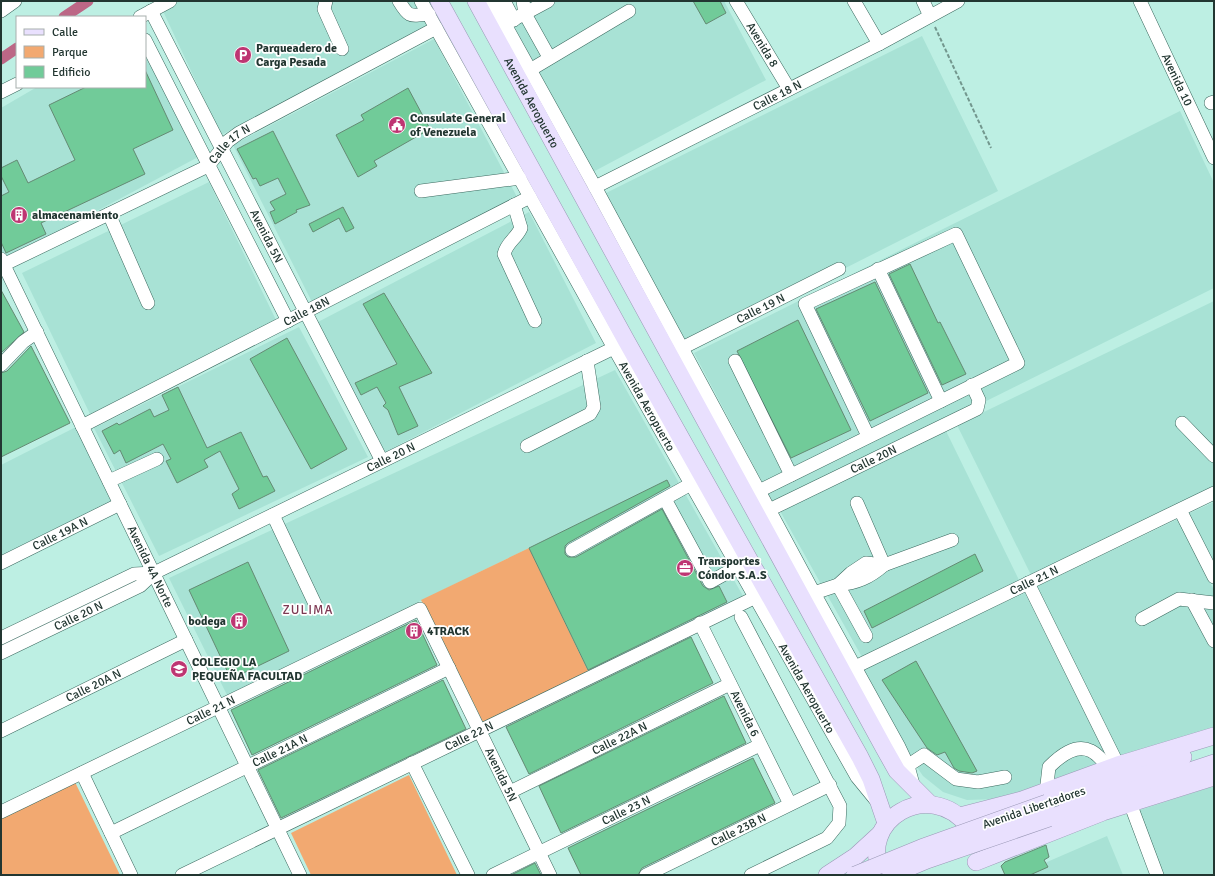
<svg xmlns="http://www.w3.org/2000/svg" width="1215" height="876" font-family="Signika,sans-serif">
<rect width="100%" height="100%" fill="#bdefe3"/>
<path fill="#a8e2d5" d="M178,1H415L429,27L221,135L162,9Z
M557,1H724L766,80L591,173L513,24Z
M922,36L998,191L687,348L604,194Z
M434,39L517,197L313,304L233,145Z
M145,44L200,156L5,260L1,251V108L37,87H145Z
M1180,111L1214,183V288L775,506L694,353Z
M209,182L276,320L90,414L22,273Z
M529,212L596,343L385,452L318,322Z
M1214,301V487L1031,575L957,425Z
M299,327L368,457L159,556L94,428Z
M615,370L743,596L588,671L529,548L227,695L169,578Z
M76,427L115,505L1,562V465Z
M946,431L1019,580L862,657L780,511Z
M1214,502V564L1188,514Z
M1178,519L1214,590V729L1121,757L1036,587Z
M1025,593L1109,762L997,799L967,800L943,792L923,776L906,751L863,668Z
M1214,786V875H1160L1137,811Z
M1107,836L1123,875H1017Z"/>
<path fill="#f2a971" d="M529,548L588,671L484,724L421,600Z
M409,775L457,875H311L291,833Z
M74,780L120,875H1V816Z"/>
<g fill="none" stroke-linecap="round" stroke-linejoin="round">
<path stroke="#bc6786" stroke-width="11" d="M64,17L88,1
M1,59L17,48"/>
</g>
<path fill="#71cb99" stroke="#648a73" d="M693,1H720L726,13L706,24Z
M145,70L173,130L133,149L145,174L41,223L46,234L6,253L1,242V196L9,192L1,176V168L17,160L28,183L75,160L49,105L86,87H145Z
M408,88L430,129L374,161L377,166L358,177L336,135L364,120L361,115Z
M273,131L310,205L296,210L297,212L275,224L270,212L275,210L270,202L286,194L278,178L260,186L256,178L253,179L237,149Z
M343,207L354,228L346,232L339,218L313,232L309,224Z
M910,264L938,323L940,322L966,374L942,385L889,274Z
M875,282L928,393L870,421L816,309Z
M1,290L24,332L1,353Z
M384,293L432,373L399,387L418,426L398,435L388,410L383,406L386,403L377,387L361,395L355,383L397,364L363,304Z
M798,320L851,430L791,458L737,351Z
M287,338L347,449L311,469L250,359Z
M31,346L70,423L1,457V373L7,371Z
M178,387L207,448L241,432L263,477L267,476L275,491L239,509L232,494L239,489L220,451L204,460L208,467L177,483L166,461L171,459L163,444L126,463L120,450L114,454L102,431L117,423L119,425L150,409L154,417L169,410L162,395Z
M667,480L670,486L568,543L565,546V554L568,557H576L662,509L703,586L709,590L719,586L727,602L588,670L529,548Z
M975,554L983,571L872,628L864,611Z
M248,562L289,651L231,679L189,590Z
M416,620L437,665L252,755L231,710Z
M691,637L713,683L529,774L506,727Z
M916,661L977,771L972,773L959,771L954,768L945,752L937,755L927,748L882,680Z
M443,680L466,729L281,818L258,770Z
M724,696L746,743L561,833L539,786Z
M753,758L775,803L642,868L638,875H581L568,848Z
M1046,845L1049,857L1044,860L1048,867L1030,875H1005L1001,866L1005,862Z
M535,863L541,875H511Z"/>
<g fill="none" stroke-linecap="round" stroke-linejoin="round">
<g stroke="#3b695f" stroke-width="14">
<g id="minor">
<path d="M326,1L324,9L342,49"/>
<path d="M399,1C409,18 410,16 429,14"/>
<path id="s1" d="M421,1L614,348L857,777L875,799"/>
<path d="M492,1L595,187L814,593L899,747L908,766L914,788"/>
<path d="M504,1L514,20"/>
<path d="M523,1L525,14L549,57"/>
<path id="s2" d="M736,1L789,89"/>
<path d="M854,1L879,44"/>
<path d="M923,1L930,16"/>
<path id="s3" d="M1140,1L1214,158"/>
<path d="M1,11L15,1"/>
<path id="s4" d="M151,11L382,461"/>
<path d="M140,17L170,1"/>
<path d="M505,24L548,1"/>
<path d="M145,40L288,321"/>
<path d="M530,70L629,11"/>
<path d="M1,92L17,84"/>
<path d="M1211,103L1214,102"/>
<path id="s5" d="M595,187L879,44L958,1"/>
<path d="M421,191L520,178"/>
<path d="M514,205L521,228C516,239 507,242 504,254L535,321"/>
<path d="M109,214L148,303"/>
<path id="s6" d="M1,259L300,875"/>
<path id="s7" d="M1,266L208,166L228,141L239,133L436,28"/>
<path d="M878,269L941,401"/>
<path id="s8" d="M682,348L839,269"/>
<path d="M735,361L791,475"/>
<path d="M1,365L23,342L37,332"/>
<path d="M1182,423L1214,456"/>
<path id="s9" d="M82,426L530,197"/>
<path d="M527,446L590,414L594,407L587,361"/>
<path d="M109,481L157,459"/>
<path d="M759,491L1018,363L956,234L805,304L868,436"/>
<path d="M665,499L710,582L739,566"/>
<path d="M857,503L884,565C869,578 857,583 838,585L866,636"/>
<path id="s10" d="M769,510L977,409L979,400L972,385"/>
<path d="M1180,510L1214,577"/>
<path d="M273,515L316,606"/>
<path d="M572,550L691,484"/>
<path id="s11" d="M1,563L120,504"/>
<path d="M1028,583L1118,765"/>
<path d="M814,593L838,585L851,573L866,563L884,565L952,540"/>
<path d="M1192,600L1214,641"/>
<path d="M741,617L840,806L839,823L827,838L751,875"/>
<path d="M1142,619L1179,599L1214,603"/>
<path id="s12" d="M700,623L790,804"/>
<path d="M1,638L134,574L154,573"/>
<path id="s13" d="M1,653L140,586L154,573L622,344"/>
<path id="s14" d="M855,667L1214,493"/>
<path id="s15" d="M1,731L186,640"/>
<path d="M412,763L468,875"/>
<path d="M901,770L924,755L956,779L978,782L1005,777"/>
<path d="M82,773L131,875"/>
<path id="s16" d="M510,792L730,684"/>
<path d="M1046,793L1049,767C1059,757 1075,743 1091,751C1098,754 1104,763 1110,768"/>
<path d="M1130,803L1157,875"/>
<path id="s17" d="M1,812L420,609L550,875"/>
<path id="s18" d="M111,833L449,668"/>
<path id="s19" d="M182,875L756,597"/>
<path id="s20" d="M493,875L760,745"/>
<path id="s21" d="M646,875L830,785"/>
</g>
</g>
<g stroke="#9a98b6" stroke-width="18">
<g id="major">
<path d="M439,1L627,342L860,757L871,779L886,823"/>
<path id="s22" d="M476,1L884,748L897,771L929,803"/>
<path d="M1063,798L1183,757"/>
<path d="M960,816L1022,800L1118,765L1214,736"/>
<path d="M1049,818L1214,763"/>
<path d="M976,862L1103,812L1214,777"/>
<path d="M827,875L856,856L880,834"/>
<path d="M882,875C856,820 930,777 968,826"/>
</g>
</g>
<path stroke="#73978e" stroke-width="2" stroke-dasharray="4 2" stroke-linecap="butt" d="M935,27L991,148"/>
<use href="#minor" stroke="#fff" stroke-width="13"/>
<use href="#major" stroke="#e9e0fe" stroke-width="17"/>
<g stroke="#9a98b6" stroke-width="18" stroke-linecap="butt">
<path id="major-bridge" d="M855,875L921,848L1047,803
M891,875L927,860L1049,818"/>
</g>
<use href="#major-bridge" stroke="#e9e0fe" stroke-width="17"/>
</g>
<defs>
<g id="parking-disc" transform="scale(0.9)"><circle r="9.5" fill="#be3572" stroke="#fff"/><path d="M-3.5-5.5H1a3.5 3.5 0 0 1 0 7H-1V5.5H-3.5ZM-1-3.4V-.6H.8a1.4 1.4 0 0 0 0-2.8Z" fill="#fff"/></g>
<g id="civic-disc" transform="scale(0.9)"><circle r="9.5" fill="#be3572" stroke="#fff"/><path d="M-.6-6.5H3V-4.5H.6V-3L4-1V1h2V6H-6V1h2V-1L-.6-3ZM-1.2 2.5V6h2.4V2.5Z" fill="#fff"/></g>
<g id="building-disc" transform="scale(0.9)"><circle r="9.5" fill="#be3572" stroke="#fff"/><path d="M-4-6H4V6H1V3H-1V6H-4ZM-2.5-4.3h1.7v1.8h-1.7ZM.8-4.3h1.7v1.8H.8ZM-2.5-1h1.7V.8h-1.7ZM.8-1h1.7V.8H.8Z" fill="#fff"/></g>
<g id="office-disc" transform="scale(0.9)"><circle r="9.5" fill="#be3572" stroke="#fff"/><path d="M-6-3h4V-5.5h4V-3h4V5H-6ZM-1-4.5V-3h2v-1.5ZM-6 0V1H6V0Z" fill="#fff"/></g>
<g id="school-disc" transform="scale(0.9)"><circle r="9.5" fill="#be3572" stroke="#fff"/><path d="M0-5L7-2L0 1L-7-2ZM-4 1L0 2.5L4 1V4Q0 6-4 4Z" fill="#fff"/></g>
</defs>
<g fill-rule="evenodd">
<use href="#parking-disc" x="243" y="55"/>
<use href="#civic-disc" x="397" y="125"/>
<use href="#building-disc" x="19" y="215"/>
<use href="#office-disc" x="685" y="568"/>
<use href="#building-disc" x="239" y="621"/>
<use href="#building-disc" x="414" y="631"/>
<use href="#school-disc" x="179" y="669"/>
</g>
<g text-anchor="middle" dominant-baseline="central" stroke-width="3.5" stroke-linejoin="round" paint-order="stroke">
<g font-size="12" fill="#223631" stroke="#fff">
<text stroke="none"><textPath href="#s2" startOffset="51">Avenida 8</textPath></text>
<text stroke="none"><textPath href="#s3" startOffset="87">Avenida 10</textPath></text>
<text stroke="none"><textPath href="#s5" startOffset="204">Calle 18 N</textPath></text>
<text stroke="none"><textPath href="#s22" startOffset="116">Avenida Aeropuerto</textPath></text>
<text stroke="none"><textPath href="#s7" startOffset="261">Calle 17 N</textPath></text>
<text stroke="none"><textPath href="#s4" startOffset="253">Avenida 5N</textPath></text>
<text stroke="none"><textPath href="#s8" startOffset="88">Calle 19 N</textPath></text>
<text stroke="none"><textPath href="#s9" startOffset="252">Calle 18N</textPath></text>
<text stroke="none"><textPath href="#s1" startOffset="464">Avenida Aeropuerto</textPath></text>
<text stroke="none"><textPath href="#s13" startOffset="437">Calle 20 N</textPath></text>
<text stroke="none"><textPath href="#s10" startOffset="116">Calle 20N</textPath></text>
<text stroke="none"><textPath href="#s11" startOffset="66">Calle 19A N</textPath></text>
<text stroke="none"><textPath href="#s6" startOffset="342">Avenida 4A Norte</textPath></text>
<text stroke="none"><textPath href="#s14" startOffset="199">Calle 21 N</textPath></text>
<text stroke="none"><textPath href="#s13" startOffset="86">Calle 20 N</textPath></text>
<text stroke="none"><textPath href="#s15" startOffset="103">Calle 20A N</textPath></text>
<text stroke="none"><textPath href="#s1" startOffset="788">Avenida Aeropuerto</textPath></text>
<text stroke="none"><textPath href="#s17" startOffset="233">Calle 21 N</textPath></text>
<text stroke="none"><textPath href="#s12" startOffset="101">Avenida 6</textPath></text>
<text stroke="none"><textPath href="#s19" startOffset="319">Calle 22 N</textPath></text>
<text stroke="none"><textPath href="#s16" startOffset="122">Calle 22A N</textPath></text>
<text stroke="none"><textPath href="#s18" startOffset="188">Calle 21A N</textPath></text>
<text stroke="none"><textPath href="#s17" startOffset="650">Avenida 5N</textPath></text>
<text transform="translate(1034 808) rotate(-19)">Avenida Libertadores</text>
<text stroke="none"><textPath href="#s20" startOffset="148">Calle 23 N</textPath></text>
<text stroke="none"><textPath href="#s21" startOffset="103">Calle 23B N</textPath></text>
</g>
<g font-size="12" font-weight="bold" fill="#223631" stroke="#fff" text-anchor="start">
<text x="256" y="48">Parqueadero de<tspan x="256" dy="14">Carga Pesada</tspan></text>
<text x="410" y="118">Consulate General<tspan x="410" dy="14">of Venezuela</tspan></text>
<text x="32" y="215">almacenamiento</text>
<text x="698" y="561">Transportes<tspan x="698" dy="14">Cóndor S.A.S</tspan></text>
<text x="226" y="621" text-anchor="end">bodega</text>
<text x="427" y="631">4TRACK</text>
<text x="192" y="662">COLEGIO LA<tspan x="192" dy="14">PEQUEÑA FACULTAD</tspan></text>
</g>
<g font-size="13" letter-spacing="1" fill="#7e3953" stroke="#fff">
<text x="308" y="610">ZULIMA</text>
</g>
</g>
<rect width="1215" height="876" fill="none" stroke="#223631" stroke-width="4"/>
<rect x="16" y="16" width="130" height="72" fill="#ffffff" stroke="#a7afad"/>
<rect x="24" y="29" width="20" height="6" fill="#e9e0fe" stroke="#a7afad"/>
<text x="52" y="36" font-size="12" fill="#223631">Calle</text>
<rect x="24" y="46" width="20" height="12" fill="#f2a971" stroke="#a7afad"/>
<text x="52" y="56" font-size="12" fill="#223631">Parque</text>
<rect x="24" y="66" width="20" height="12" fill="#71cb99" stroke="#a7afad"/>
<text x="52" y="76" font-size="12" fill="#223631">Edificio</text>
</svg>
